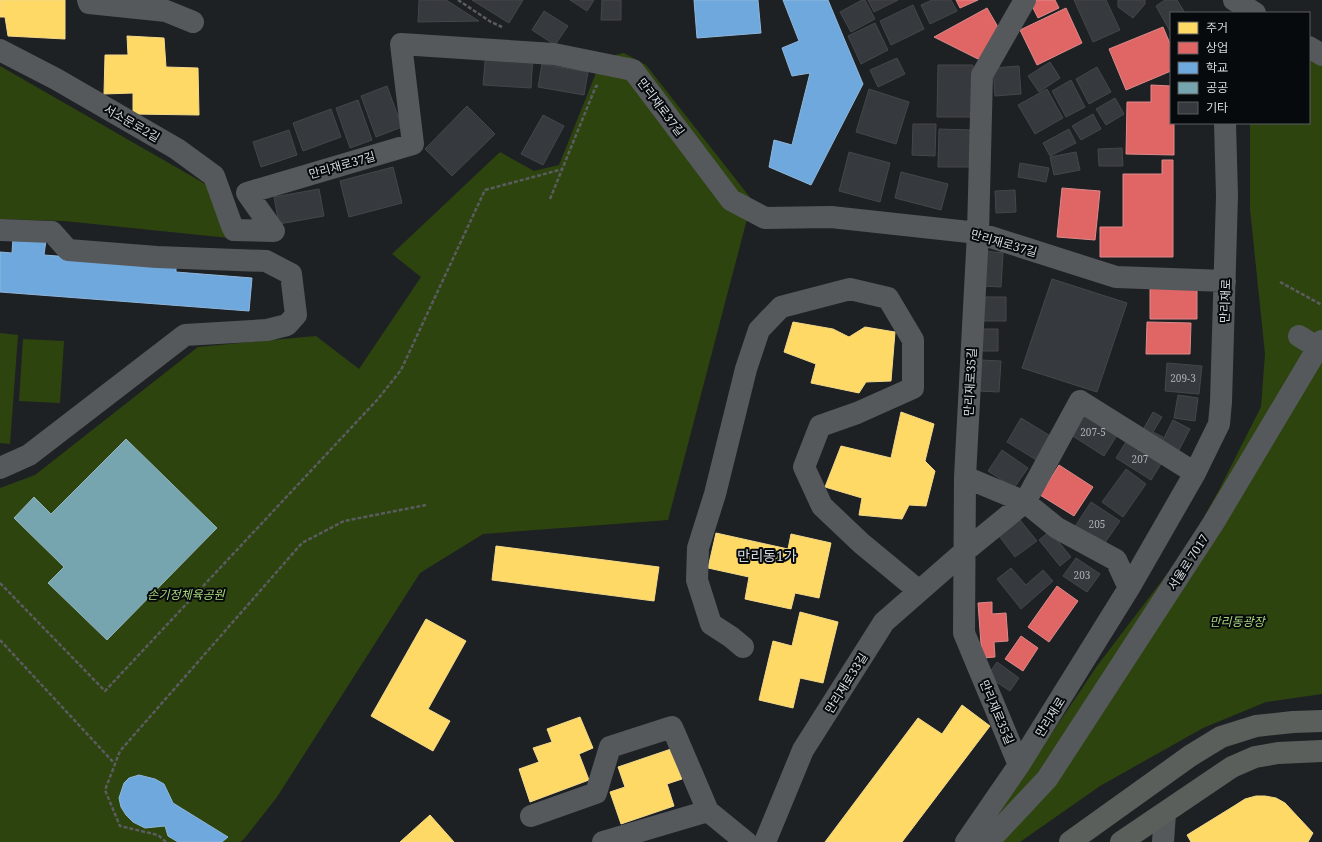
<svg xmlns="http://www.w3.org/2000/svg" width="1322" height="842" font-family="'Noto Serif','Noto Sans KR',serif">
<rect width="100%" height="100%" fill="#1e2124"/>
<path fill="#2e440e" d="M1309,52L1322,60V694L1266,702L1203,728L1100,786L1020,842H970L1015,788L1097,666L1186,549L1219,490L1261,407L1265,354L1250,209V123H1309Z
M624,53L646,65L752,200L668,520L483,534L420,573L277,797L244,839L240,842H0V488L35,475L198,347L316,336L359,369L421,277L392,254L500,152L534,171L559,165L602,58Z
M0,66L207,185L229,238L64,221L0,219Z
M0,333L18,335L10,444L0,443Z
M23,339L64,341L60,403L19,401Z"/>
<path fill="#ffd966" stroke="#f3d98a" d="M0,0H65V39L8,36L5,17H0Z
M127,36L164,38L166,67L198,68L199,115L133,114V93L104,94L105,55H128Z
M793,322L833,329L849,337L865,327L895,332L891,381L866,382L859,393L811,383L816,364L784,352Z
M901,412L934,424L925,461L935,471L926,506L909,505L902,519L859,515L862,498L825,487L841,446L891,458Z
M716,533L788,549L791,534L831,543L819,598L795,593L791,609L745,599L749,577L708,568Z
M496,546L659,567L654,601L492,580Z
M800,612L838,622L823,683L800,678L793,708L759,700L773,641L792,646Z
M426,619L466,641L428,709L450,721L433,751L371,716Z
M962,705L990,726L902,842H825L918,718L942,734Z
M580,717L593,748L579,754L589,780L530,802L519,769L539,762L533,748L552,742L547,729Z
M671,749L682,779L667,784L674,806L621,824L610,792L625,787L618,767Z
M1256,796H1265L1276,798L1285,803L1313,833L1308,842H1191L1187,835L1234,806L1245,799Z
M430,815L454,842H400Z"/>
<path fill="#e06666" stroke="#dd898a" d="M956,0H978L960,8Z
M1034,0H1055L1059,8L1038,18L1030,2Z
M987,8L998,27L986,55L978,59L934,37Z
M1066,8L1082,43L1037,65L1020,30Z
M1163,27L1171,46V71L1126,90L1109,49Z
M1151,85L1171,86V123H1174V155L1126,154L1127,102H1151Z
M1162,160H1173V257H1100V227H1123V174H1162Z
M1062,188L1100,191L1095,240L1057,237Z
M1150,284L1197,285V319H1150Z
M1147,322L1191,323L1190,354H1146Z
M1059,465L1093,487L1074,516L1040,495Z
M1057,586L1078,601L1049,642L1028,627Z
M992,602V614L1006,613L1008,641L994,642L995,657L982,658L978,603Z
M1021,636L1038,648L1023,671L1005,659Z"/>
<path fill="#6fa8dc" stroke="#8eb7dd" d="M694,0H758L761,33L697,38Z
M783,0H828L863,84L811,185L769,167L774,140L792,145L810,73L792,76L782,48L799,41Z
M13,238L46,240L44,255L176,265V272L252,278L249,311L0,292V252L12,253Z
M139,775L155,779L164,784L173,803L228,837L222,842H178L168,836L165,826L145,828L133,822L126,815L121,807L119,798L124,783L129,778Z"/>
<path fill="#76a5af" stroke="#93b5bd" d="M126,439L217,528L107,640L48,583L64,567L14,518L34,497L51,514Z"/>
<path fill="#36393d" stroke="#44474a" d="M419,0H446L479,21L418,22Z
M472,0H523L509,23Z
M570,0H594L587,11Z
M602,0H621V20H601Z
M862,0H865L875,19L851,32L840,12Z
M868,0H898L874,12Z
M932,0H951L957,11L930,24L921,5Z
M1074,0H1106L1120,30L1093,42Z
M1118,0H1145V4L1133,18L1118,7Z
M1165,0H1177L1185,13H1171V33L1156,6Z
M913,5L924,29L891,45L880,21Z
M544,11L568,26L555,45L532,30Z
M875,23L888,50L861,64L848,36Z
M486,51L533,54L531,88L483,85Z
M897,58L905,74L878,87L870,70Z
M1050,62L1060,78L1039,92L1028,76Z
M542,64L588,72L584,95L538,87Z
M938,65H973L972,117H937Z
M1019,66L1021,94L995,96L993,68Z
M1097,67L1111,92L1089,104L1076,79Z
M1071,80L1085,107L1066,117L1052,91Z
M387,86L402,127L376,137L361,96Z
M869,89L909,102L896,144L856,132Z
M1047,89L1063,118L1035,134L1018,105Z
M1115,98L1124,114L1106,125L1096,109Z
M358,100L372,140L350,148L336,108Z
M467,106L495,134L452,176L425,149Z
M331,109L341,137L303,151L293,123Z
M1093,114L1101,129L1081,140L1072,126Z
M543,115L564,126L543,165L521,154Z
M913,124H936L935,156L912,155Z
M939,129L972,130V167H938Z
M1069,129L1076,143L1050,156L1043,143Z
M289,130L297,155L261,167L253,142Z
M1122,148L1123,166H1099L1098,149Z
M849,152L890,163L880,202L839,191Z
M1076,152L1080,170L1054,175L1050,157Z
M1020,163L1049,168L1046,182L1018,177Z
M393,167L402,203L349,217L340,181Z
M901,172L948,184L941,210L895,198Z
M319,189L324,216L279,224L274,197Z
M1015,190L1016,212L996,213L995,191Z
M984,251L1003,253L1001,287L982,286Z
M1052,279L1127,303L1097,392L1022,368Z
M984,297H1006V321H983Z
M980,329H998V351H981Z
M981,360L1001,361L999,392L979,391Z
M1167,363L1202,366L1199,394L1165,391Z
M1178,395L1198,398L1195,421L1174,418Z
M1083,409L1119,432L1104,456L1068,433Z
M1153,412L1162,417L1153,432L1163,437L1159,445L1140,435Z
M1021,418L1052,437L1038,461L1007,442Z
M1173,420L1190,429L1177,454L1160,446Z
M1129,437L1164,459L1151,480L1116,458Z
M1002,450L1028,468L1014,488L988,471Z
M1126,469L1146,484L1123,517L1102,502Z
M1091,502L1120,521L1102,547L1074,528Z
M1020,520L1037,541L1015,557L999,536Z
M1050,531L1071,557L1060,566L1039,540Z
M1076,558L1100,574L1087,592L1063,576Z
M1011,568L1026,585L1043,570L1053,581L1021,609L997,579Z
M997,662L1019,678L1010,691L987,676Z"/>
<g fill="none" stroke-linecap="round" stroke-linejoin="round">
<path stroke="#5a5c5f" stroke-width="2.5" stroke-dasharray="4 2" stroke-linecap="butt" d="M458,0L491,22L502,27
M550,199L596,86H598
M1280,282L1322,305
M0,583L105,691L378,399L401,370L485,190L563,169
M0,640L115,764
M166,842L158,835L120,826L105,790L120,751L302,543L344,521L426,505"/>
<path stroke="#56595c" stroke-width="22" d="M88,0L89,3L166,11L193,22
M1234,0L1255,13
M1309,47L1322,55
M0,50L56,79L177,149L214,176L232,226L234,230L274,231L247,193L413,144L401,44L554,54L633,70L731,200L765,218L831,217L978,233L1116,277L1225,281
M0,230L52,232L68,250L157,257L266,261L291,274L296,315L287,325L267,330L185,335L29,455L0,468
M1299,336L1318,348
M965,477L1025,502L1057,528L1116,560L1129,588
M743,647L731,637L711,624L697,580L698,548L715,494L746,369L759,330L781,307L850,289L888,298L913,340V388L857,413L820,426L804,467L822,506L861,543L919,591
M1019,765L964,633L965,477L978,233L982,75L1025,0
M531,816L596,793L610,747L672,727L708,811L746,842
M603,842L708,811
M765,842L803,750L884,622L965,551L1025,502L1080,401L1195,473
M966,842L1019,765L1129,588L1195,473L1219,424L1221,402L1227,196L1225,123
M988,842L1047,779L1214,522L1322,341
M1163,842L1165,813"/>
<path stroke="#5a5f5b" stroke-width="22" d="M1070,842L1190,756L1221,737L1256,726L1293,722L1322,721
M1121,842L1232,767L1255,757L1278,753L1322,751"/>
</g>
<g text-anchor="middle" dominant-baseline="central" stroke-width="4" stroke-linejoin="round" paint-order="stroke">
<g font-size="10" fill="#aeb2b6">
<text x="1183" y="378">209-3</text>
<text x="1093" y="432">207-5</text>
<text x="1140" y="459">207</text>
<text x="1097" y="524">205</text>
<text x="1082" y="575">203</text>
</g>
<g font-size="12" fill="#d6dadf" stroke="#070a0d">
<text transform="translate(661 107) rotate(53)">만리재로37길</text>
<text transform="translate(132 123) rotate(30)">서소문로2길</text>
<text transform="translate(342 165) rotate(-16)">만리재로37길</text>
<text transform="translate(1004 243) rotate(16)">만리재로37길</text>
<text transform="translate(1225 301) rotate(-88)">만리재로</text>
<text transform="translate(970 382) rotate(-87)">만리재로35길</text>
<text transform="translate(1188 562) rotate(-57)">서울로 7017</text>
<text transform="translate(846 683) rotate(-58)">만리재로33길</text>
<text transform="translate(997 712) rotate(67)">만리재로35길</text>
<text transform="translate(1050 717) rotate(-58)">만리재로</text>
</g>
<g font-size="12" font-style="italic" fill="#a9d579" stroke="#070a0d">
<text x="186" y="594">손기정체육공원</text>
<text x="1237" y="621">만리동광장</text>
</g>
<g font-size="14" fill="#d6dadf" stroke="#070a0d">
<text x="767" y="555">만리동1가</text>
</g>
</g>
<rect x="1170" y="12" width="140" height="112" fill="#070a0d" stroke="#5a5d61"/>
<rect x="1178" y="22" width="20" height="12" fill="#ffd966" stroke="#5a5d61"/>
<text x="1206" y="32" font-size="12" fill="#d6dadf">주거</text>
<rect x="1178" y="42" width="20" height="12" fill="#e06666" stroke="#5a5d61"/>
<text x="1206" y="52" font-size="12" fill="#d6dadf">상업</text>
<rect x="1178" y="62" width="20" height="12" fill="#6fa8dc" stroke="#5a5d61"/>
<text x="1206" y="72" font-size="12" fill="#d6dadf">학교</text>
<rect x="1178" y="82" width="20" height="12" fill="#76a5af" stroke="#5a5d61"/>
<text x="1206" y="92" font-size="12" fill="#d6dadf">공공</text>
<rect x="1178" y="102" width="20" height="12" fill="#36393d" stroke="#5a5d61"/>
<text x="1206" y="112" font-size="12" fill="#d6dadf">기타</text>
</svg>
